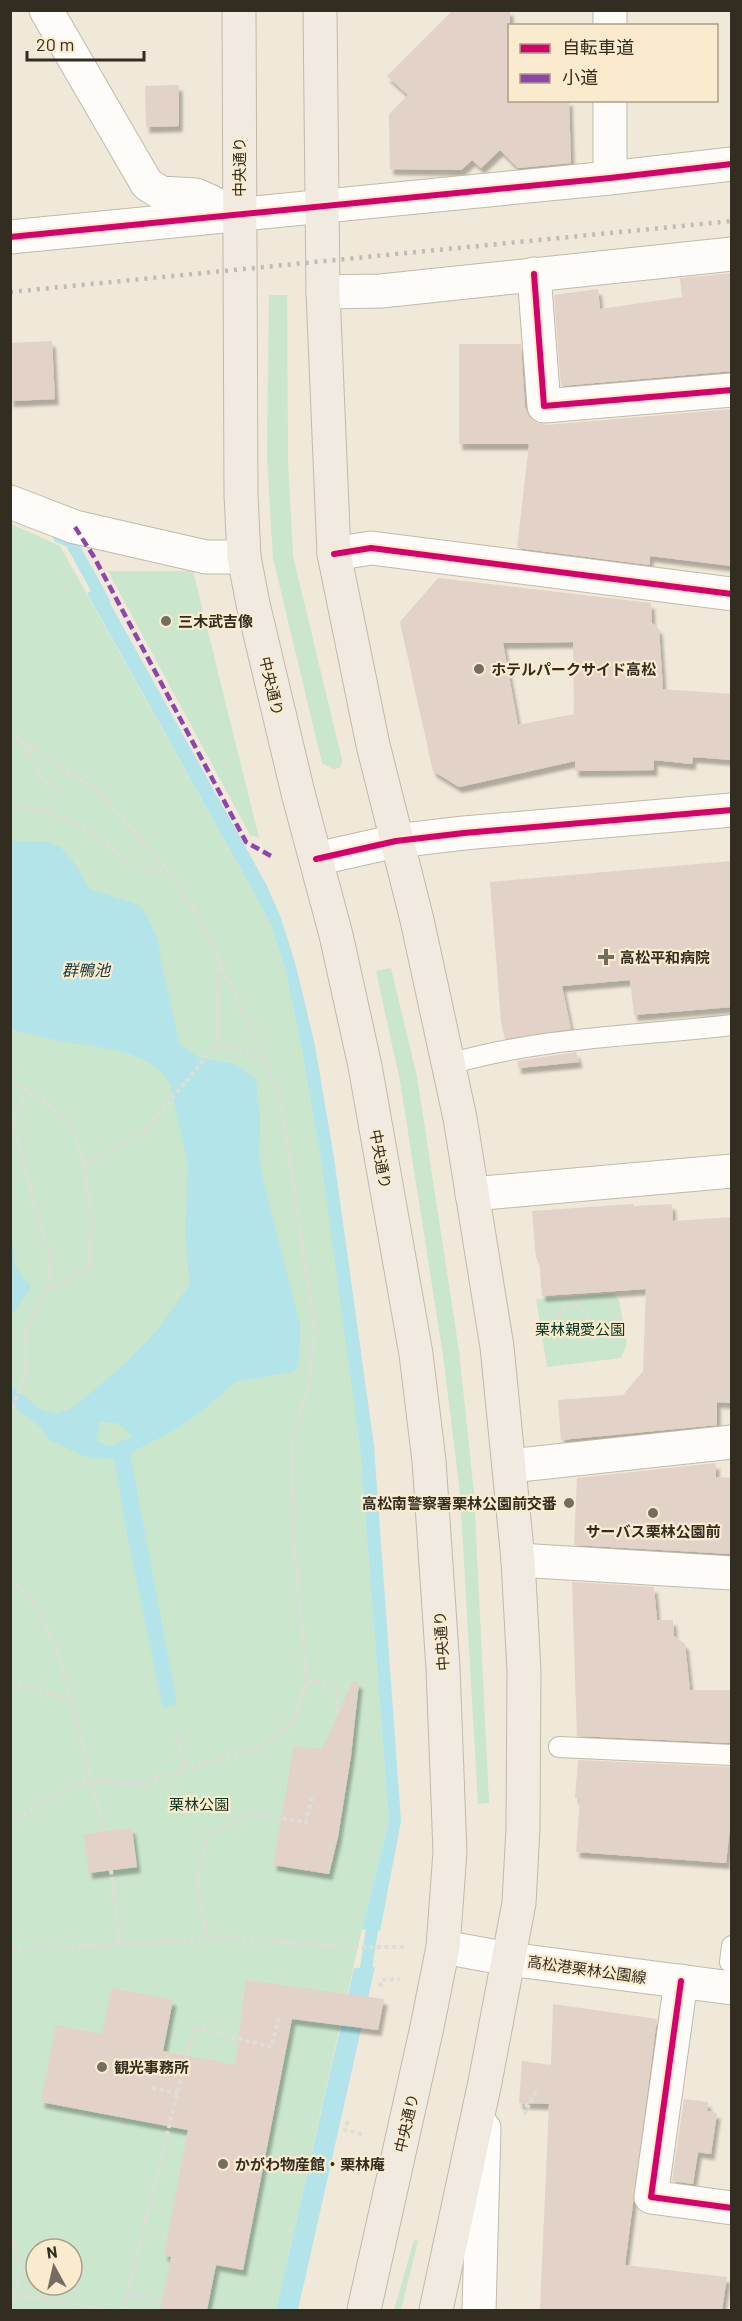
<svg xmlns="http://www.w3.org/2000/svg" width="742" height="2321" font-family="Barlow,'Noto Sans JP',sans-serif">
<defs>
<filter id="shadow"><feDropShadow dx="3.5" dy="6" stdDeviation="1.5" flood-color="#0004"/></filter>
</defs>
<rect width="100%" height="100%" fill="#f0e8d8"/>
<path fill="#cae6cc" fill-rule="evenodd" d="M269,295H287L288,461L293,556L342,760L340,768L333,769L322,763L273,558L267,457Z
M11,524L60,546L270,922L285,968L302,1050L321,1160L350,1365L360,1448L389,1821L362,1929L276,2310H11ZM36,2249H72V2285H36Z
M108,571H193L259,838L250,835Z
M391,968L417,1077L459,1351L474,1493L489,1803L478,1804L460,1493L443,1355L400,1081L376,971Z
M614,1293L619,1300L627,1344L621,1358L547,1367L536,1299Z
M414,2240L418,2241L401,2310H394Z"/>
<path fill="#b2e4e9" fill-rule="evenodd" d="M101,587L266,884L281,918L296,966L315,1046L334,1158L374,1446L401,1821L380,1931L362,1929L389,1821L360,1448L321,1160L302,1050L285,968L270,922L87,593Z
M11,841H46L60,847L72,860L91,890L139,905L147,916L158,940L162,967L180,1045L200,1058L235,1064L256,1080L260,1119L259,1157L265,1188L300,1324L299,1365L293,1372L235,1382L201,1412L173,1431L130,1453L177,1704L163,1708L128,1539L114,1459L89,1458L50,1440L39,1426L11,1404L10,1384L40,1409L56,1414L71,1409L126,1363L160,1327L190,1284L185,1234L188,1165L170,1083C149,1047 92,1048 56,1040C41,1037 26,1033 11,1029ZM100,1422L117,1423L132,1436L112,1446L97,1442Z
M11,1195V1229L15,1267L31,1286L11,1316Z
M375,1967L298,2310H276L354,1968Z"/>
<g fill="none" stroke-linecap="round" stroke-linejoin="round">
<path stroke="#b2e4e9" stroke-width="12" d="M59,537L71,542L104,602
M364,1982L374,1916"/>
</g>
<path fill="#e2d2c8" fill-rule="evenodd" filter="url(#shadow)" d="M453,10H510V100H569L571,163L518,168L500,150L481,168L472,160L461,170L390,169L389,114L408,95L387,76Z
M179,85V126L146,127L145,86Z
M732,273V371L561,386L554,295L598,289L600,309L682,297L680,278Z
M52,341L55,399L10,401V343Z
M459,344H521L525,407L529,417L537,423L546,425L732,409V566L650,556V565L517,548L529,444H459Z
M438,578L651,603L652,623L659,629L663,689L732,694V760L693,757L692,764L654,760V770L575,771V761L459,787L433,771L400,622ZM573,642L574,714L518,725L503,643Z
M732,861V1007L634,1015L630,980L562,986L571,1029L505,1039L501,1021L490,882Z
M576,1052L579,1062L518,1068L517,1061Z
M633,1204L634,1206L672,1204L673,1221L732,1217V1403L717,1402V1425L561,1440L558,1400L623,1395L643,1371L646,1289L542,1296L539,1258H536L532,1211Z
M716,1463V1477L732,1478V1554L574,1545L577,1478Z
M572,1582L654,1587L657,1620H673L674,1636L685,1644L690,1690H732V1743L577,1736Z
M353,1681L359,1683L351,1756L338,1837L329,1874L273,1865L294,1746L322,1749Z
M578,1760L732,1767L731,1818L726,1863L576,1852L580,1798H575Z
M132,1828L137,1867L89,1873L84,1834Z
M246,1980L384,1999L378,2030L292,2019L243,2270L216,2265L207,2310H160L171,2257L164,2255L188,2130L41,2102L56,2025L102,2034L112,1988L173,2000L163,2051L235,2065Z
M553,2004L657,2019L625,2265L727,2277L722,2310H540L549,2104L519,2103L522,2061L551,2065Z
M684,2099L708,2102L707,2111L717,2113L711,2154L698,2152L693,2184L672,2181Z"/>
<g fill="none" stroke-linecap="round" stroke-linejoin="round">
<g stroke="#c0baad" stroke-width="22">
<path id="lane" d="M450,1064C541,1037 638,1036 732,1025
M559,1747L732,1755
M730,1962L732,1946"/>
</g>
<g stroke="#c0baad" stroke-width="35">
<path id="street" d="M46,10L147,184L161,193L196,195L238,214
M610,26V10
M610,178V100
M10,237L610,178L732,164
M534,274L544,406L732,390
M323,292L381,291L732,254
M10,502L75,527L206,557H244
M334,554L371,548L732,594
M472,1194L732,1171
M510,1466L732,1442
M518,1560L732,1573
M681,1981L651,2197L732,2208"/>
</g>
<g stroke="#c0baad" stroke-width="35">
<path id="secondary" d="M316,859L396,841L464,833L732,810
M443,1947L509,1959L732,1988
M479,2310L484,2128"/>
</g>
<g stroke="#c2b9ab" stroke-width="35">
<path id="highway" d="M239,10L241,495L244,557L253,604L298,793L336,935L365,1066L416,1354L429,1461L443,1668L450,1852L443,1947L427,2027L364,2310
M320,10L323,292L334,554L373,745L417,920L460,1118L497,1347L518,1560L524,1671L523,1828L519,1903L485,2082L436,2310"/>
</g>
<path stroke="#dfddd8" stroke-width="4" stroke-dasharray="4.5 3" stroke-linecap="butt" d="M10,733L97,790L171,874L204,927L219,960L217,1044L144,1132L84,1164
M23,743L43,781L62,793
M10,807L50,812L83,826L134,866L170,874
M217,1044L263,1057
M10,1081L26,1089L71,1122L84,1164L91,1216L89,1268L47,1290L26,1331L25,1375L10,1414
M26,1089L13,1122L35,1208L51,1258L47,1289
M534,1335L560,1332L574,1338C605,1328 581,1292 562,1310C554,1317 557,1324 560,1332
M10,1580L32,1598L56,1648L78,1725L104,1831
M307,1680L336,1685L338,1715
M10,1683L70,1700
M176,1731L185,1770
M10,1824L46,1800L91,1779L131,1785L262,1747L294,1721L307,1680L293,1535L292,1439L309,1384L315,1330L281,1103L264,1057L219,960
M111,1870L120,1945
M207,1940L197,1882L207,1836L249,1813L306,1822L312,1798
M10,1950L231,1938L348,1947H407
M380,1987L382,1980L400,1979
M152,2088L178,2093
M527,2103L525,2113L537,2089
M348,2121L345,2130L365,2135
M10,2233L21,2269L10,2310
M127,2293L162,2302
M14,2296L54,2299L105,2310
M123,2310L194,2027L271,2047L279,2018"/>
<use href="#lane" stroke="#fdfcf9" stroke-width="20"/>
<use href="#street" stroke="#fdfcf9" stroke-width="33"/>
<use href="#secondary" stroke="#fdfcf9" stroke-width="33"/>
<use href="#highway" stroke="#f0eae1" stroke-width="33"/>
<path stroke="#bebcb8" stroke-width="4.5" stroke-dasharray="3 6" stroke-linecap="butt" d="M10,292L732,221"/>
<path stroke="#8e44ad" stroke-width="4.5" stroke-dasharray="9 4.5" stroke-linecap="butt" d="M75,527L94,557L246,842L271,856"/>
<g stroke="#faebce" stroke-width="10">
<path id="cycleway" d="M10,237L610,178L732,164
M534,274L544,406L732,390
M334,554L371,548L732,594
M316,859L396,841L464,833L732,810
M681,1981L651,2197L732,2208"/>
</g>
<use href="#cycleway" stroke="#d6006c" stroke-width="6"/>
</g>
<g fill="#746e61" stroke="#faebce" stroke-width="2">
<circle cx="166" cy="621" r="6"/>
<circle cx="479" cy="669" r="6"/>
<path d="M603 948h6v6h6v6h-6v6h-6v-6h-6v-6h6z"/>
<circle cx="569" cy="1503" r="6"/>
<circle cx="653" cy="1513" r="6"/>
<circle cx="102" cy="2067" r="6"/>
<circle cx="223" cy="2164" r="6"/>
</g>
<g text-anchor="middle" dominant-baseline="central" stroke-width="4.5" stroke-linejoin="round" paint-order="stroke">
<g font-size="15" fill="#322c21" stroke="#faebce">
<text transform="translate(239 167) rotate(-90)">中央通り</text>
<text transform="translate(272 686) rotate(77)">中央通り</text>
<text transform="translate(381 1159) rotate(80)">中央通り</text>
<text transform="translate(441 1641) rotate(-94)">中央通り</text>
<text transform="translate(587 1969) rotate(8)">高松港栗林公園線</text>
<text transform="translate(406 2123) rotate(-77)">中央通り</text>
</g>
<g font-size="15" font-weight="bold" fill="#322c21" stroke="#faebce" text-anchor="start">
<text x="178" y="621">三木武吉像</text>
<text x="491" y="669">ホテルパークサイド高松</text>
<text x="620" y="957">高松平和病院</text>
<text x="557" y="1503" text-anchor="end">高松南警察署栗林公園前交番</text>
<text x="653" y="1531" text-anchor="middle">サーバス栗林公園前</text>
<text x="114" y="2067">観光事務所</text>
<text x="235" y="2164">かがわ物産館・栗林庵</text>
</g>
<g font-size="15" fill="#06361f" stroke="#faebce">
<text x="580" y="1329">栗林親愛公園</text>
<text x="199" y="1804">栗林公園</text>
</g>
<g font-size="16" font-style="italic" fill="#15393f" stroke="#faebce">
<text x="86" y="969">群鴨池</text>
</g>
</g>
<rect width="742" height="2321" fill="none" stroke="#322c21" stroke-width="24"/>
<rect x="508" y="24" width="210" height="78" fill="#faebce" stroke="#aa9f89" stroke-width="1.5"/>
<rect x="520" y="44" width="30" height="9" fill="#d6006c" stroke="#aa9f89" stroke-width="1.5"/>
<text x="562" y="54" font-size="18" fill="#322c21">自転車道</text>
<rect x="520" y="74" width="30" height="9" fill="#8e44ad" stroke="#aa9f89" stroke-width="1.5"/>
<text x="562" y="84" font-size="18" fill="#322c21">小道</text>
<g transform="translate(54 2267) rotate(352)"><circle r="28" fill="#faebce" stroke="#aa9f89" stroke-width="1.5"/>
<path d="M0-4.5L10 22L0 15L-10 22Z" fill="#746e61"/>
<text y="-9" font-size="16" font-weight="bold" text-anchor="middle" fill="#322c21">N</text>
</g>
<path d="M27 51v9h117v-9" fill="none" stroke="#322c21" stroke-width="3"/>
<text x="36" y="51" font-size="18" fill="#322c21" stroke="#faebce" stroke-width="4.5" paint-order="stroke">20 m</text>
</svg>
